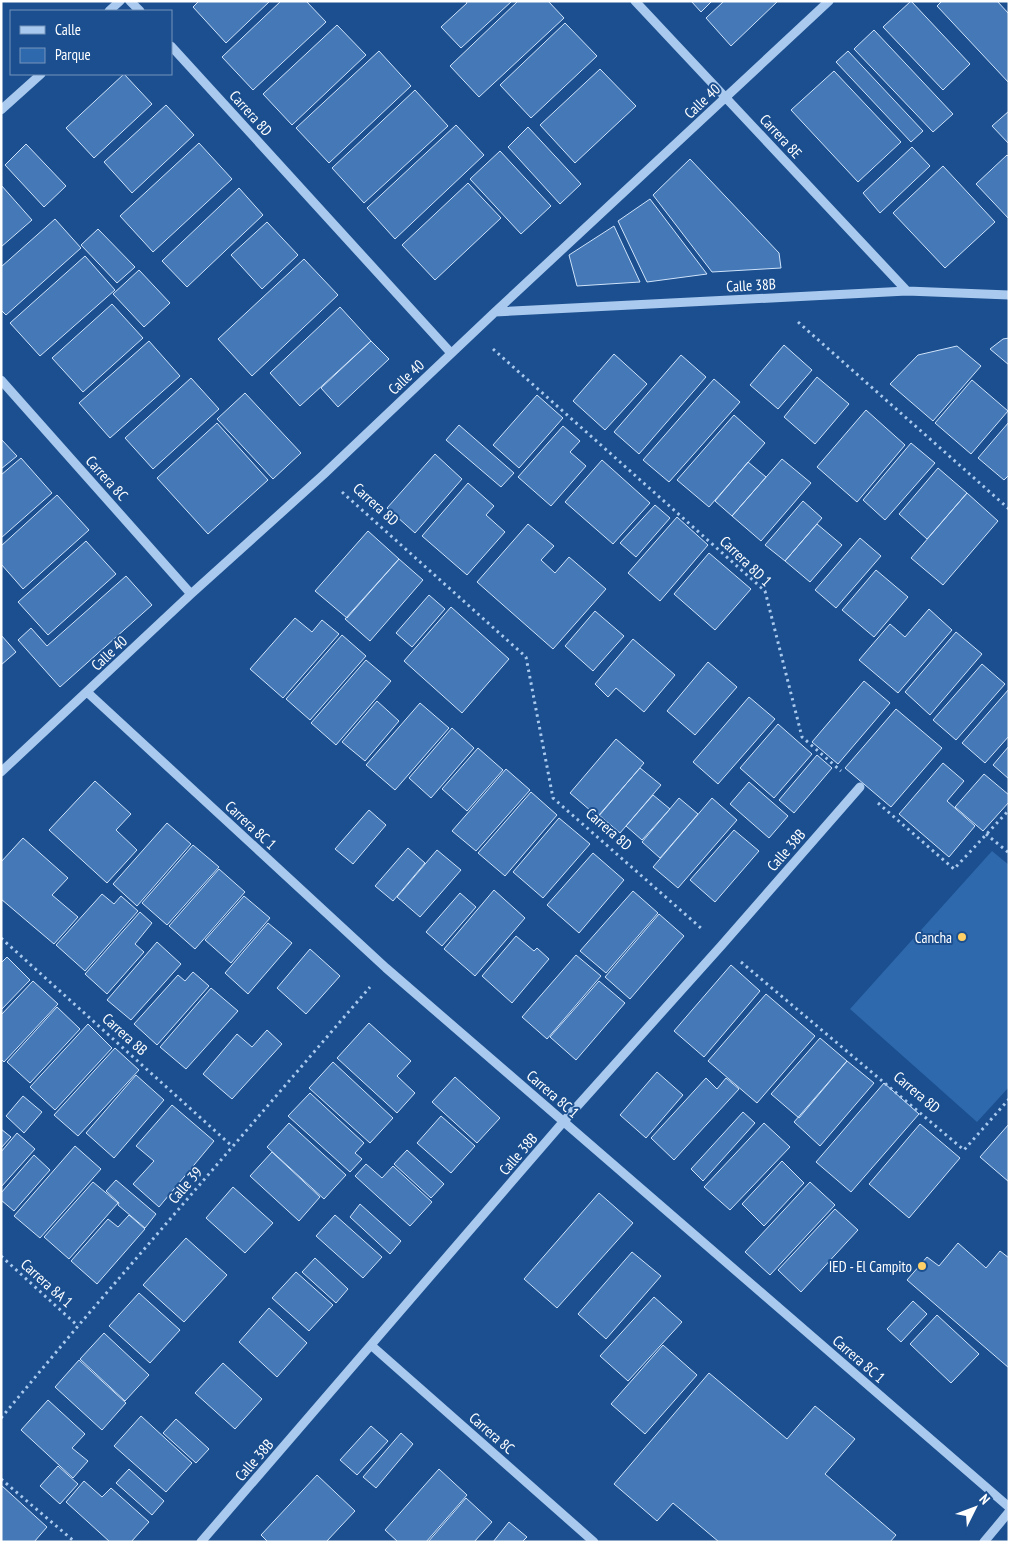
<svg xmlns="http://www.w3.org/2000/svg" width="1010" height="1543" font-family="'PT Sans Narrow',sans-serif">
<rect width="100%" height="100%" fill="#1b4f8f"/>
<path fill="#2e69ad" d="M992,851L1009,865V1087L977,1122L850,1009Z"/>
<path fill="#4478b7" stroke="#cfe3fa" d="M199,1H270L226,43L193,7Z
M281,1H306L326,22L253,90L222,57Z
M466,1H512L461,48L441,27L467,3Z
M518,1H548L564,18L479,97L450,66Z
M691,1H712L701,12Z
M724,1H778L731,46L706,18Z
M911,1L970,64L943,90L883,27Z
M942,1H997L1009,14V83L937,6Z
M565,23L597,56L531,118L500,85Z
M337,25L366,55L292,125L263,94Z
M874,30L953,114L933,132L854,49Z
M379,51L411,86L329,163L296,128Z
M848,51L923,131L911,142L836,62Z
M600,69L636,106L575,163L540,125Z
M834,71L901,142L858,182L791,110Z
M124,74L152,104L94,158L66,128Z
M415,90L448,126L364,203L332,168Z
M166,105L194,135L132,193L104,162Z
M1009,111V144L992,126Z
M456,125L484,155L395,239L367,208Z
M528,127L581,184L560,204L508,147Z
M199,143L232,179L153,252L120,216Z
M26,144L66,186L44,207L5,165Z
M912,147L930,166L880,213L863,193Z
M500,151L551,206L521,234L470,179Z
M1007,155L1009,157V219L976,184Z
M690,159L779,253L781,268L712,272L653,195Z
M943,166L995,222L945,268L893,213Z
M468,183L501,218L435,280L402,245Z
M1,185L32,220L1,247Z
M239,188L263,215L187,287L162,261Z
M650,199L707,274L647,282L618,221Z
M55,219L81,248L6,315L1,310V267Z
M267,222L298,255L262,289L231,255Z
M614,226L640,282L577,286L569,255Z
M98,229L135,267L117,283L81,245Z
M85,256L115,290L40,356L10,323Z
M304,259L338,295L252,376L218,339Z
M139,270L170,303L144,327L113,294Z
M112,304L143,338L83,392L52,358Z
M340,307L371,341L300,406L270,373Z
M1009,338V365L990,349L1003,339Z
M149,341L180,376L110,438L79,403Z
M371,341L389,359L338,407L321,388Z
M784,345L812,370L778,409L750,385Z
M957,346L981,366L933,421L890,384L918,355Z
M614,354L647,384L605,430L573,401Z
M681,355L706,377L639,454L614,432Z
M817,377L849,404L815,444L784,417Z
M191,378L219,409L153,469L125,438Z
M714,379L740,402L669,482L643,460Z
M972,380L1008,411L971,454L935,423Z
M245,393L301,453L273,479L217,419Z
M537,395L563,418L519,468L493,445Z
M866,410L905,445L857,502L817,467Z
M734,415L765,443L709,507L677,480Z
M1009,422V475L1004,480L978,458Z
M217,423L268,480L208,534L157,478Z
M459,425L514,473L501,487L446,440Z
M563,426L580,441L570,452L586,466L551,506L518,477Z
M1,439L17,456L1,469Z
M911,443L935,463L885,520L863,500Z
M435,454L462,479L415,533L387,508Z
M21,458L52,493L1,538V475Z
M782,459L811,483L761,541L732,516Z
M602,460L650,503L613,544L565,502Z
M748,462L766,477L732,516L715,501Z
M938,468L967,493L927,539L899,514Z
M468,483L494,506L486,515L505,532L467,575L422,536Z
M967,493L998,521L943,585L911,558Z
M57,495L89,530L23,589L1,564V546Z
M803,501L822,518L785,561L765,545Z
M655,505L670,518L636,557L620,543Z
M677,517L708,545L660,601L628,573Z
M528,524L554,546L541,560L555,573L569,557L606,589L553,649L477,582Z
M817,524L842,545L810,582L785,561Z
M368,531L399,559L347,618L315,591Z
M860,538L881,556L836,608L815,590Z
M86,541L116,574L48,635L18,602Z
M709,553L751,589L715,630L674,594Z
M399,559L423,580L370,641L345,619Z
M876,570L908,597L874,637L842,610Z
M126,576L152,605L60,687L18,640L31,628L47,646Z
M429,595L445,609L412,647L396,633Z
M451,607L509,659L462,713L404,661Z
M929,609L952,630L898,693L859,660L890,624L905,637Z
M595,611L624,636L593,671L565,646Z
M295,618L312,632L322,620L339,634L283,698L250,669Z
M956,632L982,654L930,715L905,692Z
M1,635L16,652L1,665Z
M342,635L366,656L310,720L286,699Z
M633,639L675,675L644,712L616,688L608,697L595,684Z
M366,660L391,681L336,745L311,723Z
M708,662L737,687L695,735L667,711Z
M982,664L1005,684L956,740L933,720Z
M864,681L890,703L838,764L812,742Z
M1009,689V736L985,763L962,743Z
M749,697L775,719L718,784L693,762Z
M377,701L399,721L365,761L342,742Z
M420,703L449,728L395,790L366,765Z
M896,709L942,748L891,807L845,768Z
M778,724L812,754L774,798L740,768Z
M452,728L474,748L431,798L409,778Z
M616,739L644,763L598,817L570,793Z
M1009,746V779L993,765Z
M478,748L503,770L467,811L442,789Z
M817,755L832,768L794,813L779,800Z
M943,763L964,781L947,801L975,826L949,857L899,814Z
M640,768L661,785L620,833L599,815Z
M506,769L530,790L476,851L452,831Z
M984,774L1009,795V802L983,831L955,807Z
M95,781L131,814L116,830L137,850L107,883L49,830Z
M749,782L788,816L769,838L730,804Z
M531,792L557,815L505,876L478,853Z
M653,795L670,809L642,840L626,826Z
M679,798L698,814L660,858L642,842Z
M712,798L737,820L678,888L653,867Z
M369,810L386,825L353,864L335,849Z
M559,818L590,844L543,898L513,872Z
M167,823L191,844L137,906L113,884Z
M734,830L759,851L715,902L690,880Z
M23,838L68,878L52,895L78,917L54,944L1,899V862Z
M193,845L219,867L167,925L142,903Z
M408,848L425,863L393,901L375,886Z
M437,850L461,870L420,917L397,897Z
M593,853L624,880L579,933L547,905Z
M219,869L245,892L195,949L169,926Z
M494,890L525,918L475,976L444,949Z
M633,891L658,913L606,973L580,951Z
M460,893L476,907L442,946L426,932Z
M102,894L114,904L121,896L138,911L85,971L56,945Z
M244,896L270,918L231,963L205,940Z
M140,912L152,923L135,944L144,952L107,994L85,974Z
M659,914L684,936L630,999L605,977Z
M268,923L292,943L248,994L225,973Z
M516,936L534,951L537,948L549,959L512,1003L482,976Z
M157,942L181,964L131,1020L107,1000Z
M310,949L340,976L306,1014L277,988Z
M576,955L601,976L547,1039L522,1017Z
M7,957L30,980L1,1010V963Z
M731,965L760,991L704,1057L674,1031Z
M193,972L209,986L157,1045L134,1024L178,975L185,981Z
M33,981L58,1004L4,1062L1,1059V1015Z
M599,981L625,1003L576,1060L550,1037Z
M211,988L238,1011L186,1069L160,1047Z
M766,994L815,1036L757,1103L708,1061Z
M57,1007L80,1029L30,1083L7,1062Z
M369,1023L411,1061L397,1076L415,1093L397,1113L337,1058Z
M88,1024L112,1048L55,1110L30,1087Z
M267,1030L282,1044L232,1099L203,1074L237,1034L252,1047Z
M820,1038L847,1061L799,1118L771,1094Z
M115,1048L139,1070L78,1136L54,1115Z
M847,1061L874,1083L820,1146L794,1122Z
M333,1062L393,1118L370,1143L309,1088Z
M657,1072L683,1095L646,1138L620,1115Z
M136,1075L164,1100L114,1158L86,1133Z
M455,1077L500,1118L477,1143L432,1102Z
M706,1078L717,1089L726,1078L739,1089L674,1160L651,1138Z
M884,1083L919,1114L851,1192L816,1162Z
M310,1093L364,1143L355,1153L362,1159L350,1172L288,1116Z
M23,1096L42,1112L24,1133L6,1116Z
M172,1105L214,1141L159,1207L133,1184L154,1161L136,1146Z
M743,1112L755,1123L703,1181L691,1169Z
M441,1116L475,1146L451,1173L417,1143Z
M289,1123L346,1175L324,1199L267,1147Z
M764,1123L790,1147L730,1210L704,1187Z
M920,1124L960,1158L909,1218L869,1184Z
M1009,1124V1182L980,1157Z
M1,1129L11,1137L1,1148Z
M17,1133L35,1149L1,1187V1152Z
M75,1146L101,1169L40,1238L14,1216Z
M407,1150L444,1184L431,1198L394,1164Z
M272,1152L320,1197L299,1221L250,1176Z
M34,1155L50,1170L14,1211L1,1200V1193Z
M782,1161L804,1183L764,1226L742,1204Z
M366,1164L382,1178L393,1166L432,1202L410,1226L355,1176Z
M116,1180L156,1214L145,1228L118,1205L119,1203L106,1191Z
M93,1182L118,1203L69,1259L44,1237Z
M810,1182L835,1205L770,1275L745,1252Z
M233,1187L273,1223L245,1253L206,1218Z
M599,1193L633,1223L557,1308L524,1279Z
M360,1204L401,1241L390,1254L350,1217Z
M835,1209L858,1230L801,1292L778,1270Z
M129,1215L145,1229L97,1284L71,1261L108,1219L118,1227Z
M335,1215L382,1257L363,1278L316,1236Z
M186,1238L227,1275L184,1322L143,1285Z
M958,1243L986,1268L1000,1251L1009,1258V1368L907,1280L927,1257L939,1266Z
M632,1252L661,1276L606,1339L578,1314Z
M315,1258L348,1289L336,1303L302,1272Z
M296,1272L333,1305L309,1331L272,1298Z
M139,1293L180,1330L150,1363L109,1326Z
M654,1297L682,1322L628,1381L600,1356Z
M913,1301L927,1314L901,1342L887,1329Z
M269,1308L307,1343L277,1377L239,1342Z
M937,1315L979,1354L951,1383L910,1344Z
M104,1333L149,1375L125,1401L80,1359Z
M663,1345L697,1375L645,1434L611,1404Z
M79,1360L126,1403L102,1430L55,1387Z
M223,1363L262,1399L235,1429L195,1393Z
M709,1373L787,1439L815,1406L855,1439L825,1474L896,1535L890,1542H719L673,1503L657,1521L614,1484Z
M48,1400L85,1434L72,1448L88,1461L73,1478L21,1430Z
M141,1416L192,1463L166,1492L114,1446Z
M176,1419L209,1449L196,1463L163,1433Z
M371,1426L388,1441L357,1475L340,1460Z
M401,1433L413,1444L376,1488L363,1477Z
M58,1466L78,1484L60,1504L40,1486Z
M129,1469L164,1501L152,1515L116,1483Z
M439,1469L467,1495L426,1542H398L385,1530Z
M317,1475L355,1511L326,1542H268L261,1535Z
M84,1481L102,1497L111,1488L149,1522L131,1542H110L66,1502Z
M1,1485L47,1527L34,1542H1Z
M466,1498L492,1522L474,1542H428Z
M509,1522L527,1537L522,1542H493Z"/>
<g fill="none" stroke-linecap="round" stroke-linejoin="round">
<path stroke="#a9c9ee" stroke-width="3" stroke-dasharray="2.5 4" stroke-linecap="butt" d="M798,322L1009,509
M493,349L765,591L802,737L841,771
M342,492L526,657L553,798L702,929
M878,803L954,869L1009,810
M986,834L1009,853
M1,938L233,1147
M741,962L964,1150L1009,1099
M1,1256L78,1326
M1,1418L78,1326L370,987
M1,1479L75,1542"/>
<path stroke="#a9c9ee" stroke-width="9" d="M130,1L140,11
M635,1L907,291
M109,11L120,1
M171,46L451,353
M1,110L41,74
M495,312L907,291L1009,295
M1,380L191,594
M87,692L386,968L1009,1507
M1,772L191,594L323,475L495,312L829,1
M372,1346L594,1542
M201,1542L564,1121L721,946L860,787
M984,1542L1009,1512"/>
</g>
<g fill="#ffd166" stroke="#1b4f8f" stroke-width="2">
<circle cx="962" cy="937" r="5"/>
<circle cx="922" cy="1266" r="5"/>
</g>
<g text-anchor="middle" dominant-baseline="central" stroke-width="4" stroke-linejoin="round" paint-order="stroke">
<g font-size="15" fill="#fff" stroke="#1b4f8f">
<text transform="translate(702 101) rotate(-43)">Calle 40</text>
<text transform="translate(251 113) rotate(48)">Carrera 8D</text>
<text transform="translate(781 136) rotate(47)">Carrera 8E</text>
<text transform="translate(751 285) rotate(-3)">Calle 38B</text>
<text transform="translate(406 377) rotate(-43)">Calle 40</text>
<text transform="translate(107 478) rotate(48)">Carrera 8C</text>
<text transform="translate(376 504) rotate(42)">Carrera 8D</text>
<text transform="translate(746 561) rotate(44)">Carrera 8D 1</text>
<text transform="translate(109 653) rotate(-43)">Calle 40</text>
<text transform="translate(251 825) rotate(43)">Carrera 8C 1</text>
<text transform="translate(609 829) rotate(41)">Carrera 8D</text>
<text transform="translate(786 850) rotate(-49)">Calle 38B</text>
<text transform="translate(125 1034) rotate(42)">Carrera 8B</text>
<text transform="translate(917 1092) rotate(40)">Carrera 8D</text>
<text transform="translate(553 1094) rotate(41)">Carrera 8C 1</text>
<text transform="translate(518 1154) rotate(-49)">Calle 38B</text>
<text transform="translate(185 1185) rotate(-49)">Calle 39</text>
<text transform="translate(47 1283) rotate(42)">Carrera 8A 1</text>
<text transform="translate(859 1359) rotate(41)">Carrera 8C 1</text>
<text transform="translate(492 1433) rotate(41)">Carrera 8C</text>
<text transform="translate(254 1460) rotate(-49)">Calle 38B</text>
</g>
<g font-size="15" fill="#fff" stroke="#1b4f8f" text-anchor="end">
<text x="952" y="937">Cancha</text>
<text x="912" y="1266">IED - El Campito</text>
</g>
</g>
<rect width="1010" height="1543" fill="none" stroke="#ffffff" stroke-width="5"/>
<rect x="10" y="10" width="162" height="65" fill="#1b4f8f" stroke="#7695bc"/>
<rect x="20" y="26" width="25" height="8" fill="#a9c9ee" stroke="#7695bc"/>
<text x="55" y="35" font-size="15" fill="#ffffff">Calle</text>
<rect x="20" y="48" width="25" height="15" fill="#2e69ad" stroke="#7695bc"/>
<text x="55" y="60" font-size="15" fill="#ffffff">Parque</text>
<g transform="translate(975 1508) rotate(48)" stroke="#1b4f8f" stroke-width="4" paint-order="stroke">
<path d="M0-4L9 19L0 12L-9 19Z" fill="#ffffff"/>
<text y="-8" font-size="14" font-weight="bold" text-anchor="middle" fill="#ffffff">N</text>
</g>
</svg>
